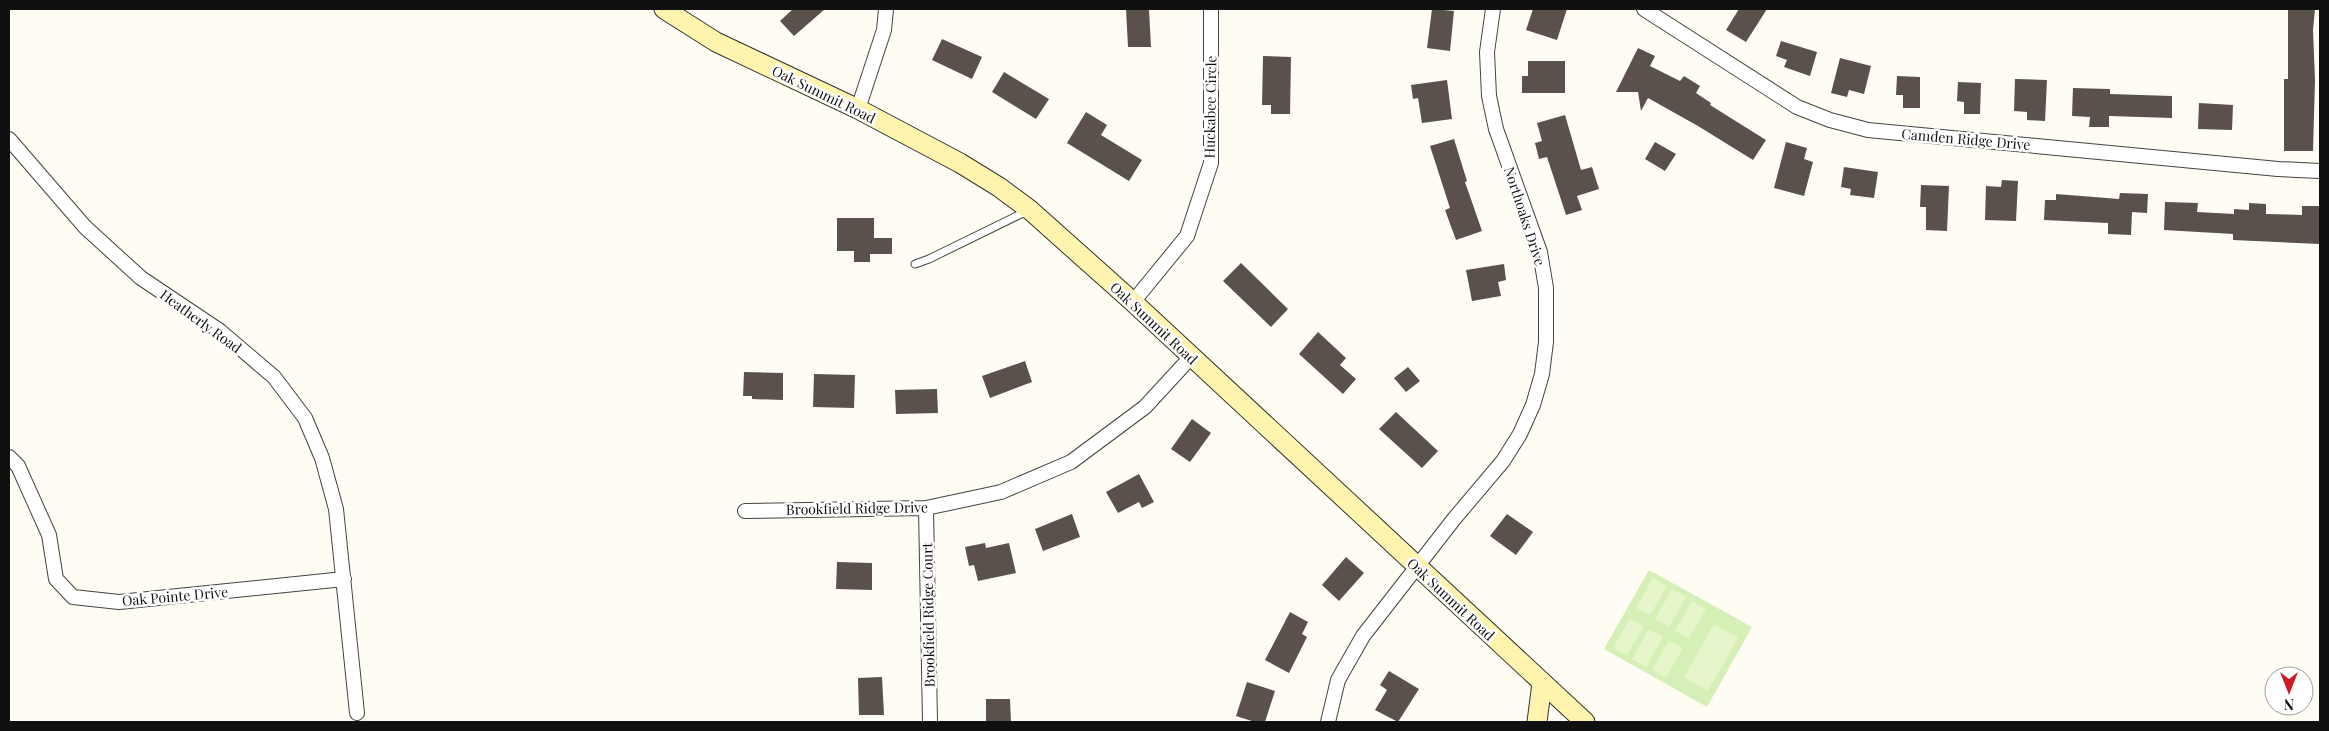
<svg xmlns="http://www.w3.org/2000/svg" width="2329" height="731" font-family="'Playfair Display',serif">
<rect width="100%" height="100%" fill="#fffcf3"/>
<path fill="#d5efb7" d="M1649,570L1752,627L1707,707L1604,649Z"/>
<path fill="#e7f5ca" d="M1653,578L1667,586L1650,615L1636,608Z
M1672,589L1686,597L1669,627L1655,619Z
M1692,601L1706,609L1689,638L1675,631Z
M1630,618L1644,626L1627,655L1613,648Z
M1714,624L1738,638L1708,691L1684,677Z
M1649,629L1663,637L1646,667L1632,659Z
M1669,641L1683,648L1666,678L1652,670Z"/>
<path fill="#5a514b" d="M793,9H825L794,36L780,21Z
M1126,9H1149L1151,47H1128Z
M1432,9L1454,11L1450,51L1427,48Z
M1533,9H1567L1557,40L1526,30Z
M1739,9H1767L1746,42L1726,30Z
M2288,9H2315L2313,30L2315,80L2313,151H2284V79H2288Z
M942,39L982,57L972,79L932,60Z
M1781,41L1817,52L1810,76L1784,67L1787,60L1776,56Z
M1638,48L1655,56L1650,66L1680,81L1684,76L1700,86L1696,93L1711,103L1710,105L1766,140L1753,160L1698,126L1648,98L1641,111L1638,92H1616Z
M1263,56L1291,57L1290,114H1271V105H1262Z
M1840,58L1871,66L1864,94L1849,90L1847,97L1831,93Z
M1528,61H1565V93H1522V76H1528Z
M1004,72L1049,99L1036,119L992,92Z
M1897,76L1920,77V108H1903V95H1896Z
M2015,79L2047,80L2045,121L2027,120V112L2014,111Z
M1447,80L1452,119L1422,123L1418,98L1413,99L1411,85Z
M1958,82L1981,83L1980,114H1964V102L1957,101Z
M2073,88L2110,89V94L2172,96V118L2109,116V127H2089L2090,117L2072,116Z
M2199,103L2233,105L2232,130L2198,129Z
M1086,112L1107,125L1101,135L1142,160L1129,181L1067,143Z
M1565,115L1581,170L1592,167L1599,189L1577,196L1582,210L1566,215L1547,157L1539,159L1535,143L1542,141L1537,123Z
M1454,139L1467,181L1465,182L1482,231L1456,240L1445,210L1450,208L1430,146Z
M1655,142L1676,154L1665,171L1645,159Z
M1786,142L1807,148L1804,159L1813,162L1804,196L1774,188Z
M1844,167L1878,172L1874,198L1850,195L1851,189L1841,187Z
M2002,180L2018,181L2016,221L1985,220L1986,186L2001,187Z
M1921,185L1949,186L1947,231L1926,230V207H1920Z
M2120,193L2148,194L2147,213L2132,212L2131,235L2108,234V223L2044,220L2045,200H2056V194L2119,199Z
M2165,202L2198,203L2197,212L2234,214V209L2249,210V203L2266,204V214L2302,215V206H2320L2319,244L2233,240V234L2164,230Z
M837,218H874V238H892V254H870V262H854V251H837Z
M1241,263L1288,309L1271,327L1223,281Z
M1504,264L1506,280L1498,282L1501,296L1472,301L1466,270Z
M1318,332L1346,358L1340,365L1356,379L1343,394L1299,354Z
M1025,361L1032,382L990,398L982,376Z
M1408,367L1420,381L1406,392L1394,378Z
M744,372L783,373V400L752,399V396H743Z
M814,374L855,375L854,408L813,407Z
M937,389L938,413L896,414L895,390Z
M1396,412L1438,451L1422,468L1379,429Z
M1192,419L1211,433L1190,462L1171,449Z
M1139,474L1154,502L1142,508L1139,502L1118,513L1106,492Z
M1072,514L1080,537L1043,551L1035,529Z
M1507,514L1533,532L1516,555L1490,536Z
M985,543L986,548L1009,543L1016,573L978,581L974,565L969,566L965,547Z
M1346,557L1364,573L1339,601L1322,585Z
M837,562L872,563V590L836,589Z
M1290,612L1308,622L1302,634L1307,637L1289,673L1265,660Z
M1389,671L1419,689L1398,722L1375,710L1387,690L1380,685Z
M882,677L884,715H859L858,678Z
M1247,682L1275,691L1265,722H1255L1236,716Z
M986,699H1010L1011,722H986Z"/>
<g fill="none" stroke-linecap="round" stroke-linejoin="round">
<g stroke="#434343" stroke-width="9">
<path id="lane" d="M915,264L929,259L1027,211"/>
</g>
<g stroke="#434343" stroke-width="16">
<path id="street" d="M1644,9L1797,107L1830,120L1868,130L2278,169L2320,171
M858,109L884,30L886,9
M9,139L85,227L141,278L220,331L274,377L305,418L322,458L336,509L357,713
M1133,302L1187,236L1211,163V9
M9,457L18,466L49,535L56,579L73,597L119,602L344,579
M926,508L930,722
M745,511L926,508L1001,492L1071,462L1145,407L1191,357
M1328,722L1338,680L1363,636L1454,519L1503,461L1520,434L1533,405L1542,374L1546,342V288L1540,252L1496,129L1489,96L1487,52L1493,9"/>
</g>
<g stroke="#323232" stroke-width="21">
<path id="secondary" d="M664,9L716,42L858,109L960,163L999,187L1030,210L1133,302L1585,722
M1537,722L1542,683"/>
</g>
<use href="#lane" stroke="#fff" stroke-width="7"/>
<use href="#street" stroke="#fff" stroke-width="14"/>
<use href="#secondary" stroke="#fff4ae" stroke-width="19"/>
</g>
<g text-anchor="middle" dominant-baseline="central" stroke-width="5" stroke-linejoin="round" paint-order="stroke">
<g font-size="14" fill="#101010" stroke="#fff">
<text transform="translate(824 94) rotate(26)">Oak Summit Road</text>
<text transform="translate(1210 107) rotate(-89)">Huckabee Circle</text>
<text transform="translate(1966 139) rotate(5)">Camden Ridge Drive</text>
<text transform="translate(1525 216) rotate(72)">Northoaks Drive</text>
<text transform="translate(201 321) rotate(36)">Heatherly Road</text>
<text transform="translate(1154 323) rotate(43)">Oak Summit Road</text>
<text transform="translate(857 508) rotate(-1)">Brookfield Ridge Drive</text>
<text transform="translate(175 596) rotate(-5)">Oak Pointe Drive</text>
<text transform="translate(1451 599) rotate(43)">Oak Summit Road</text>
<text transform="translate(928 615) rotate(-91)">Brookfield Ridge Court</text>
</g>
</g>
<rect width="2329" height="731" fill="none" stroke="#101010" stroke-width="20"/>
<g transform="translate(2289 691) rotate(180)"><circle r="24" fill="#ffffff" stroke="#9f9f9f"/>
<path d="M0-4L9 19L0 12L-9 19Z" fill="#d11825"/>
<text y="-8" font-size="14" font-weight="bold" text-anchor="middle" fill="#101010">N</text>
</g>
</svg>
